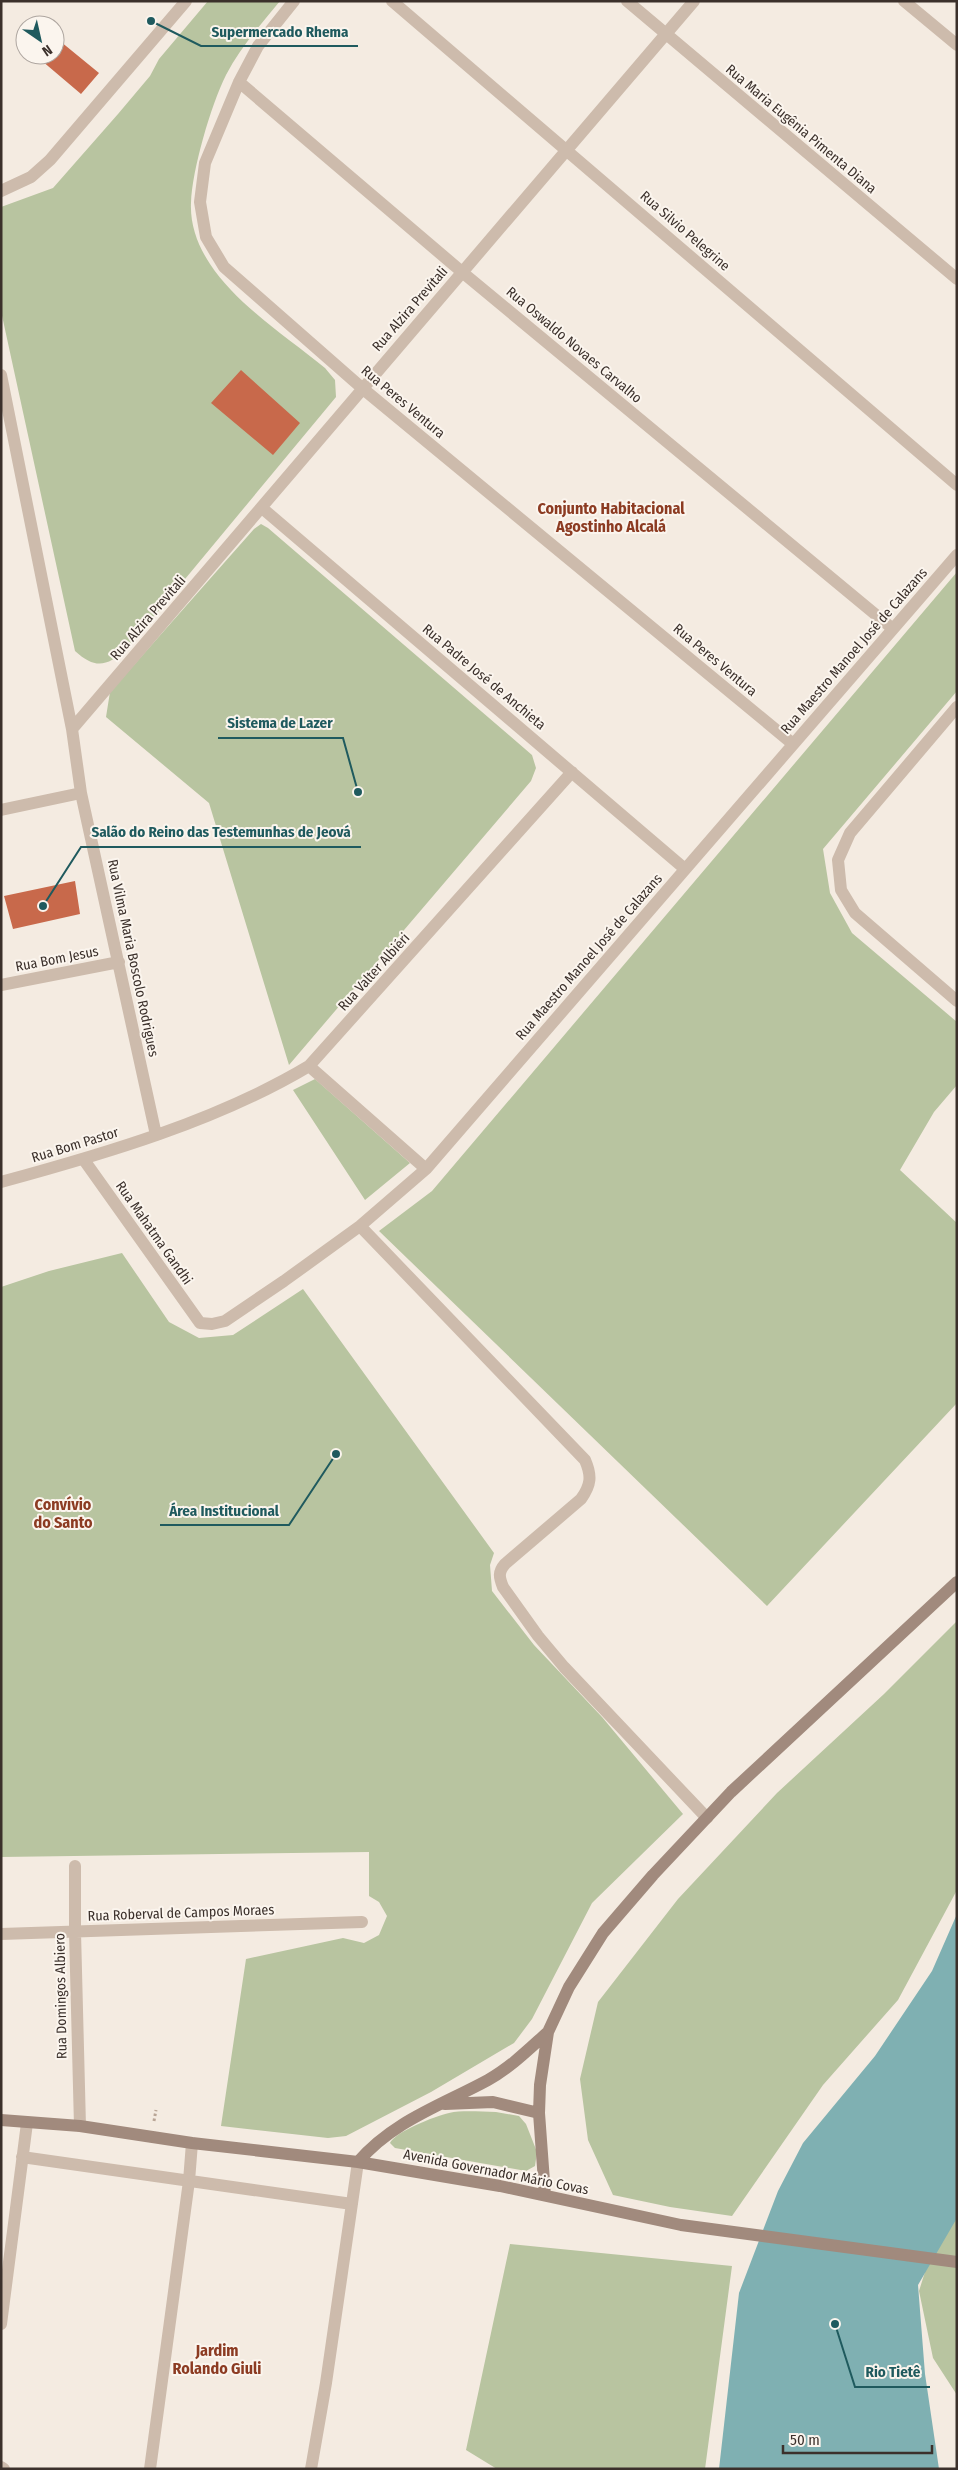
<svg xmlns="http://www.w3.org/2000/svg" width="958" height="2470" font-family="'Fira Sans Condensed',sans-serif">
<rect width="100%" height="100%" fill="#f4ebe1"/>
<path fill="#b8c4a0" d="M208,1H280C261,24 240,48 226,75C211,105 192,170 191,203C190,225 198,246 210,264C237,305 287,337 325,368L335,380L336,397L127,649C107,666 96,670 75,651L1,311V207L53,188L118,114L150,76L159,59Z
M261,524L268,528L532,755L536,768L531,781L289,1065L209,803L106,717L110,692L254,529Z
M957,572V691L823,849L830,893L852,933L957,1022V1085L934,1112L900,1170L957,1223V1403L767,1606L379,1231L432,1191Z
M315,1079L410,1163L365,1200L293,1090Z
M122,1253L169,1322L199,1338L233,1335L303,1289L494,1553L490,1565L492,1591L534,1645L602,1717L683,1814L592,1903L532,2019L514,2043L431,2092L346,2136L328,2138L221,2126L246,1959L343,1938L364,1943L379,1935L387,1916L379,1902L369,1896V1852L1,1857V1287L49,1271Z
M957,1621V1890L898,2000L823,2085L732,2216L670,2207L613,2195L588,2140L580,2079L598,2002L678,1899L777,1793L884,1694Z
M496,2112L519,2116L526,2124L537,2152L535,2166L526,2171L395,2148L390,2143C395,2132 435,2116 449,2113C463,2110 481,2112 496,2112Z
M957,2170V2395L933,2358L919,2291Z
M510,2244L732,2266L705,2469H497L466,2450Z"/>
<path fill="#7fb0b2" d="M957,1914V2218L918,2285L925,2374L939,2469H719L739,2293L778,2191L803,2143L875,2056L932,1971Z"/>
<path fill="#c8694b" d="M55,37L99,73L81,94L35,55H55Z
M241,370L300,423L273,455L211,403Z
M75,881L80,914L13,929L4,896Z"/>
<g fill="none" stroke-linecap="round" stroke-linejoin="round">
<path stroke="#b9a596" stroke-width="3" stroke-dasharray="2.5 2.5" stroke-linecap="butt" d="M154,2121L156,2110"/>
<path stroke="#cdbbac" stroke-width="12" d="M294,1L258,46L239,82L205,163L200,202L206,237L224,267L362,388L793,744
M392,1L957,485
M627,1L957,279
M904,1L957,45
M239,82L462,272L893,629
M1,191L31,177L50,160L186,1
M1,375L72,729L81,793L156,1135
M262,508L685,869
M957,707L850,833L838,860L841,890L855,913L957,1001
M72,729L694,1
M1,810L81,793
M1,985L119,962
M309,1066L426,1169
M84,1160L200,1323L212,1324L225,1321L284,1281L360,1226L426,1169L957,555
M1,1182C104,1154 217,1121 309,1066L572,772
M360,1226L585,1460C592,1476 591,1485 581,1499L505,1564C498,1572 499,1577 503,1587L538,1636L564,1667L707,1818
M75,1866V1932L80,2126
M1,1934L362,1922
M22,2157L352,2204
M1,2324L27,2123
M1,2467L4,2469
M150,2469L189,2181L192,2143
M311,2469L326,2383L358,2162"/>
<path stroke="#a18a7d" stroke-width="12" d="M445,2104L493,2102L539,2113
M1,2120L80,2126L192,2143L358,2162L500,2186L681,2225L957,2262
M358,2162C393,2121 442,2105 488,2080C511,2067 529,2049 548,2032
M545,2195L539,2113L540,2085L548,2032L569,1987L603,1933L653,1875L731,1792L957,1582"/>
</g>
<g text-anchor="middle" dominant-baseline="central" stroke-width="4" stroke-linejoin="round" paint-order="stroke">
<g font-size="14" fill="#3b302b" stroke="#fbf5ee">
<text transform="translate(801 129) rotate(40)">Rua Maria Eugênia Pimenta Diana</text>
<text transform="translate(685 231) rotate(41)">Rua Silvio Pelegrine</text>
<text transform="translate(410 309) rotate(-49)">Rua Alzira Previtali</text>
<text transform="translate(574 345) rotate(40)">Rua Oswaldo Novaes Carvalho</text>
<text transform="translate(403 402) rotate(40)">Rua Peres Ventura</text>
<text transform="translate(148 618) rotate(-49)">Rua Alzira Previtali</text>
<text transform="translate(854 651) rotate(-49)">Rua Maestro Manoel José de Calazans</text>
<text transform="translate(715 660) rotate(40)">Rua Peres Ventura</text>
<text transform="translate(484 677) rotate(40)">Rua Padre José de Anchieta</text>
<text transform="translate(589 957) rotate(-49)">Rua Maestro Manoel José de Calazans</text>
<text transform="translate(133 958) rotate(78)">Rua Vilma Maria Boscolo Rodrigues</text>
<text transform="translate(57 959) rotate(-11)">Rua Bom Jesus</text>
<text transform="translate(374 972) rotate(-48)">Rua Valter Albiéri</text>
<text transform="translate(75 1145) rotate(-17)">Rua Bom Pastor</text>
<text transform="translate(154 1233) rotate(55)">Rua Mahatma Gandhi</text>
<text transform="translate(181 1913) rotate(-2)">Rua Roberval de Campos Moraes</text>
<text transform="translate(61 1996) rotate(-91)">Rua Domingos Albiero</text>
<text transform="translate(496 2172) rotate(11)">Avenida Governador Mário Covas</text>
</g>
<g font-size="16" font-weight="bold" fill="#8c3b22" stroke="#fbf5ee">
<text x="611" y="508">Conjunto Habitacional<tspan x="611" dy="18">Agostinho Alcalá</tspan></text>
<text x="63" y="1504">Convívio<tspan x="63" dy="18">do Santo</tspan></text>
<text x="217" y="2350">Jardim<tspan x="217" dy="18">Rolando Giuli</tspan></text>
</g>
</g>
<path fill="none" stroke="#1f5a5e" stroke-width="2" d="M151 21L201 46H358M358 792L343 738H218M43 906L81 847H361M336 1454L289 1525H160M835 2324L855 2387H930"/>
<g fill="#1f5a5e" stroke="#fbf5ee" stroke-width="2">
<circle cx="151" cy="21" r="5"/>
<circle cx="358" cy="792" r="5"/>
<circle cx="43" cy="906" r="5"/>
<circle cx="336" cy="1454" r="5"/>
<circle cx="835" cy="2324" r="5"/>
</g>
<g font-size="15" text-anchor="middle" font-weight="bold" fill="#1f5a5e" stroke="#fbf5ee" stroke-width="4" stroke-linejoin="round" paint-order="stroke">
<text x="280" y="37">Supermercado Rhema</text>
<text x="280" y="728">Sistema de Lazer</text>
<text x="221" y="837">Salão do Reino das Testemunhas de Jeová</text>
<text x="224" y="1516">Área Institucional</text>
<text x="893" y="2377">Rio Tietê</text>
</g>
<rect width="958" height="2470" fill="none" stroke="#3b302b" stroke-width="5"/>
<g transform="translate(40 40) rotate(146)"><circle r="24" fill="#fbf5ee" stroke="#aea6a0"/>
<path d="M0-4L9 19L0 12L-9 19Z" fill="#1f5a5e"/>
<text y="-8" font-size="14" font-weight="bold" text-anchor="middle" fill="#3b302b">N</text>
</g>
<path d="M783 2445v8h149v-8" fill="none" stroke="#3b302b" stroke-width="2.5"/>
<text x="790" y="2445" font-size="15" fill="#3b302b" stroke="#fbf5ee" stroke-width="4" paint-order="stroke">50 m</text>
</svg>
